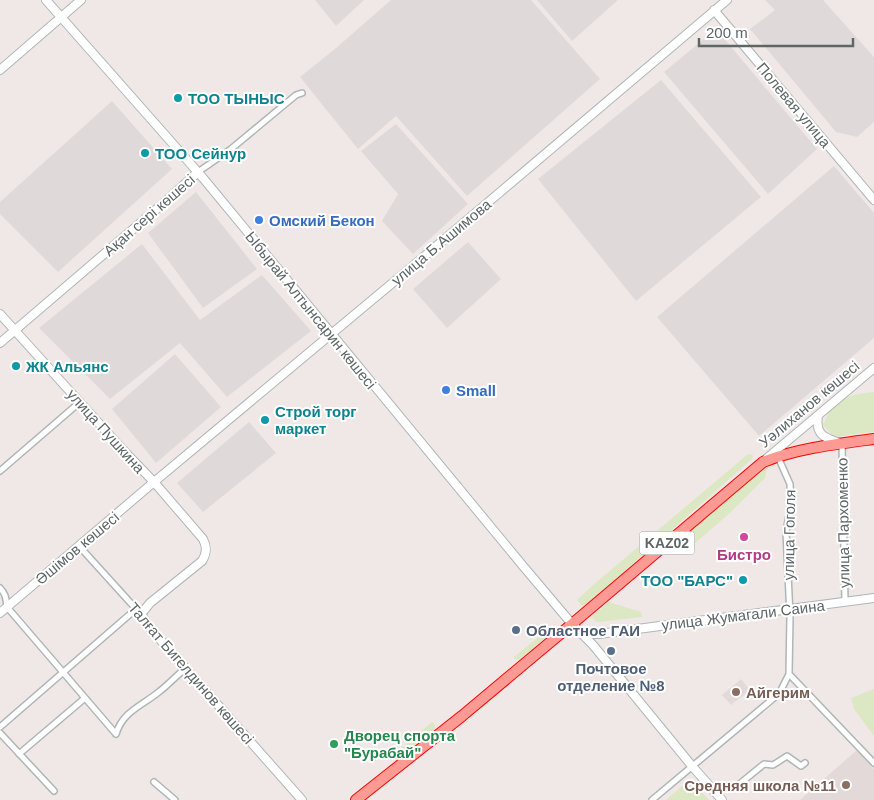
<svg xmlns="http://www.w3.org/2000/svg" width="874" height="800" font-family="Helvetica,sans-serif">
<rect width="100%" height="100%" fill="#f0e8e7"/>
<path fill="#dfdad9" d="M315,0H364L336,26Z
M391,0H531L600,79L467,196L396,116L358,149L300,77L336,48Z
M537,0H618L572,41Z
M765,0H823L874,57V122L857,137L836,132L750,29L775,10Z
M716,29L817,149L768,194L664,72Z
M661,80L761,197L636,301L538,179Z
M112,101L172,169L58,272L0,214V202Z
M396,124L468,204L413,254L382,221L398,194L361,151Z
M834,166L874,213V338L759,436L657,317Z
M196,192L257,269L203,308L148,233Z
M468,242L501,279L447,328L413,289Z
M142,244L200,320L262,275L311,331L227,397L180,343L110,399L39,328Z
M175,354L221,407L156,463L112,409Z
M249,422L276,453L203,512L177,483Z"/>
<path fill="#e3d9d8" d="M741,679L750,690L731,705L722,695Z
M857,750L874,769V800H800Z"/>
<path fill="#dce7c4" d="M874,392V432L834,437L823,425C826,420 828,411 833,407C842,396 861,393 874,392Z
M748,454L750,455L752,454L753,456L752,459L615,580L588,603L582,606L577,600L593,585Z
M774,464L776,465L767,469L765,478L731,512L694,544L683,549L680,541L681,538C710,512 739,481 774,464Z
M609,602L641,612L642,617L598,622L595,621L592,617V616Z
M551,627L553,632L519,660L514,659V657Z
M874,689V736L854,709L851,698Z
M432,722L435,725V729L404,754L399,755L397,753L400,751V749Z
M690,779L709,800H666Z"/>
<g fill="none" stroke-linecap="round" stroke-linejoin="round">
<g stroke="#afb6b6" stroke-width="8">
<path id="street" d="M198,172L231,149L296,95L302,93
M842,443L845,602
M778,457L790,484L791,504L786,532L790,616L789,674L874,763
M0,471L80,402
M79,546L137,610
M0,588C6,594 6,599 7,607L116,734
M0,727L136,609
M0,733L54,791
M116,734C123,711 142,706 160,691C169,684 177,675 186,668
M19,754L85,698
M154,782L175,800
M737,786L764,764L773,765L787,756L801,766L805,763
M652,800L775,697L781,690L789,674"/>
</g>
<g stroke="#aeb7b6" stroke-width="10">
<path id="secondary" d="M46,0L203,178L523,566L572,624L593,645L692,766L722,800
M714,10L874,200
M0,70L81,0
M0,314L123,450L154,482L203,539C207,547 207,553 202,561L150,603L141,614L150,628L302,800
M0,343L166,201L198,172
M818,416C815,435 825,438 840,443
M766,459L874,368
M0,613L154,482L414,265L727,0
M581,634H599L874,598"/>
</g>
<g stroke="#f50603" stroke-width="12">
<path id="highway" d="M356,800L462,716L572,624L763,462C799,448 836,444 874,439"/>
</g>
<use href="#street" stroke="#fff" stroke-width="5"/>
<use href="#secondary" stroke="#fff" stroke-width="8"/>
<use href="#highway" stroke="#fc9a93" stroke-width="10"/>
</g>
<g fill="#0f9aa8" stroke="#fff" stroke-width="2">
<circle cx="178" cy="98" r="5"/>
<circle cx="145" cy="153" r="5"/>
<circle cx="16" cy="366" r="5"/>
<circle cx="265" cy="420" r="5"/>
<circle cx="743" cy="580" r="5"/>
</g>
<g fill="#3f7fe0" stroke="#fff" stroke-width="2">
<circle cx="259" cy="220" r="5"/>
<circle cx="446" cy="390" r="5"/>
</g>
<circle fill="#d1479c" stroke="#fff" stroke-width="2" cx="744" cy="537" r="5"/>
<g fill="#5c6f8a" stroke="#fff" stroke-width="2">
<circle cx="516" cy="630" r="5"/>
<circle cx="611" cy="651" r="5"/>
</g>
<g fill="#8d6e63" stroke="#fff" stroke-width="2">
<circle cx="736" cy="692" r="5"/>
<circle cx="846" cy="785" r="5"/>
</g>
<circle fill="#2e9e5b" stroke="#fff" stroke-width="2" cx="334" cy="744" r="5"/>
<g text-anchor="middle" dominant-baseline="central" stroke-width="4" stroke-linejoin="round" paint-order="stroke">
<rect fill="#fff" stroke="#8e9594" stroke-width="1" x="639.5" y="531.5" width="55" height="23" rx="4"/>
<g font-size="14" font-weight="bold" fill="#5e6766">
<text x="667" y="543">KАZ02</text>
</g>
<g font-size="15" font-weight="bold" fill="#0d838f" stroke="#fff" text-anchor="start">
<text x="188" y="98">ТОО ТЫНЫС</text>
<text x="155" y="153">ТОО Сейнур</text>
<text x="26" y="366">ЖК Альянс</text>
<text x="275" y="411">Строй торг<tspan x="275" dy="17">маркет</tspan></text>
<text x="733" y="580" text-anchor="end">ТОО "БАРС"</text>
</g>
<g font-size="15" fill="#5e6766" stroke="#fff">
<text transform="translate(794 105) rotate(50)">Полевая улица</text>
<text transform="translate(149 215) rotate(-41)">Ақан сері көшесі</text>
<text transform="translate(441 242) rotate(-40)">улица Б.Ашимова</text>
<text transform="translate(311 310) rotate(51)">Ыбырай Алтынсарин көшесі</text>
<text transform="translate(809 404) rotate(-40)">Уәлиханов көшесі</text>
<text transform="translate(106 431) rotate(48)">улица Пушкина</text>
<text transform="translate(843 523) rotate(-91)">улица Пархоменко</text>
<text transform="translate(789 535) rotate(-89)">улица Гоголя</text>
<text transform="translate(77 548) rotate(-40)">Әшімов көшесі</text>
<text transform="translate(743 615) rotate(-7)">улица Жумагали Саина</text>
<text transform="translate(191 673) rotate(49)">Талғат Бигелдинов көшесі</text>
</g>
<g font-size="15" font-weight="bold" fill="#366cbe" stroke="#fff" text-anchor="start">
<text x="269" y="220">Омский Бекон</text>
<text x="456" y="390">Small</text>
</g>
<g font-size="15" font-weight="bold" fill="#b23c85" stroke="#fff">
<text x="744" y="554">Бистро</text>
</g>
<g font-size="15" font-weight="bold" fill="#4e5e75" stroke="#fff" text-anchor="start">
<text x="526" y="630">Областное ГАИ</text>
<text x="611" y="668" text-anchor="middle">Почтовое<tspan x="611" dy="17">отделение №8</tspan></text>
</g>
<g font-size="15" font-weight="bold" fill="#785e54" stroke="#fff" text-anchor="start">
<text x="746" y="692">Айгерим</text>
<text x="836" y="785" text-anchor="end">Средняя школа №11</text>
</g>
<g font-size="15" font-weight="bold" fill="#27864d" stroke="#fff" text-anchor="start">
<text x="344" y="735">Дворец спорта<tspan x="344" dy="17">"Бурабай"</tspan></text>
</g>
</g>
<path d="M699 38v8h154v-8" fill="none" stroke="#5e6766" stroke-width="2.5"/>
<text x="706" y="38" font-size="15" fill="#5e6766" stroke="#ffffff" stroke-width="4" paint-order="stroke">200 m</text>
</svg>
